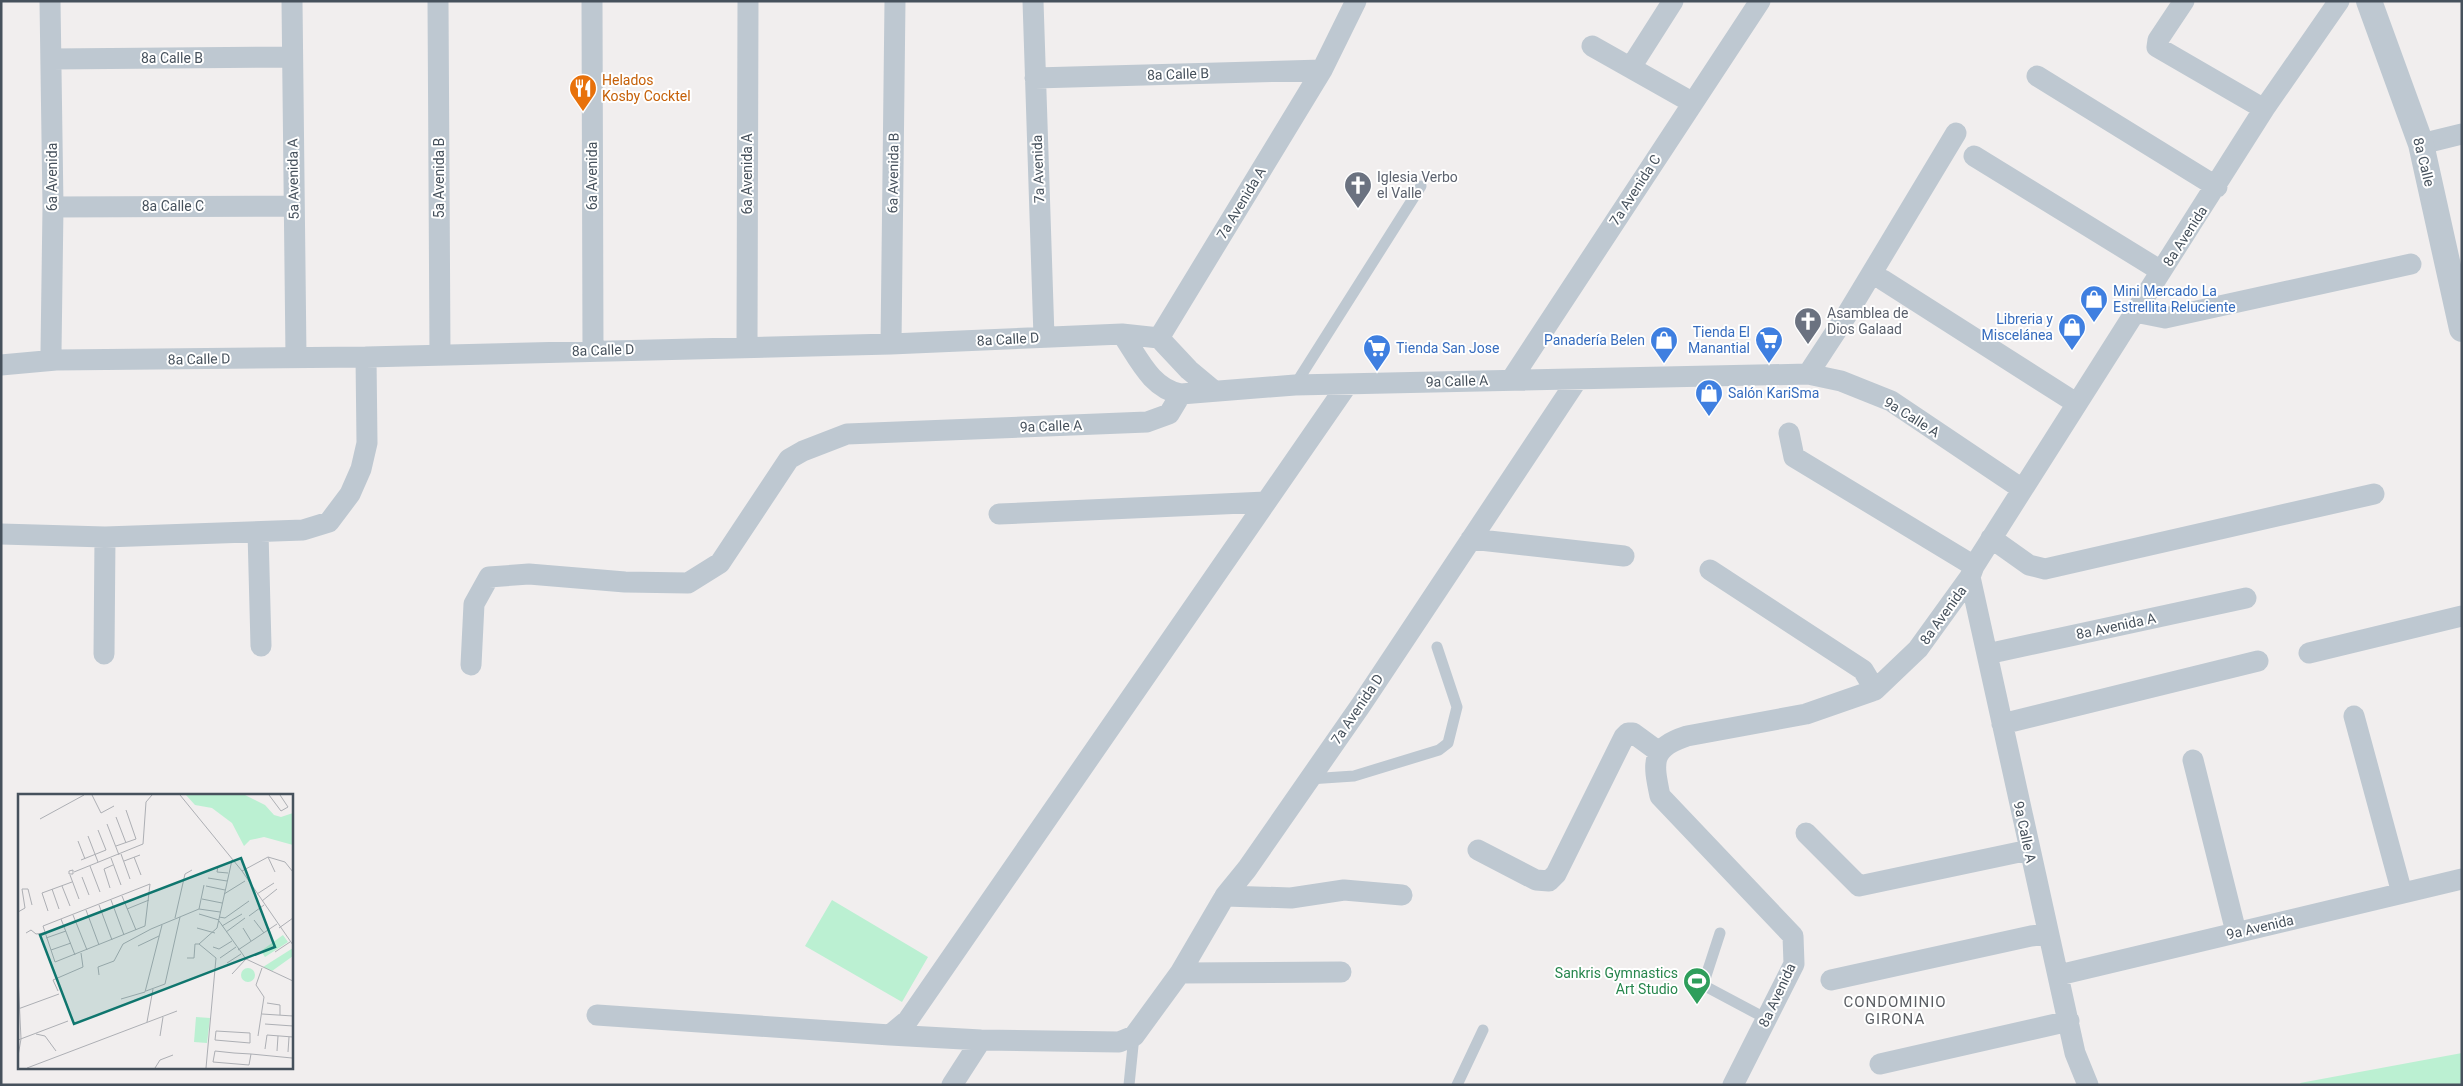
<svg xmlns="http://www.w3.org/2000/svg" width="2463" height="1086" font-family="Roboto,sans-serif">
<rect width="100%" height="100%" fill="#f1eeee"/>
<path fill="#bbf0d2" d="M832,900L928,957L902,1002L805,946Z
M2462,1053V1085H2301L2300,1083Z"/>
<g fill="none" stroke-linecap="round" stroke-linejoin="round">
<path stroke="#bec8d1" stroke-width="11" d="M1295,385L1421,186
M1309,779L1354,776L1439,750L1448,743L1457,707L1437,647
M1720,933L1703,985L1767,1019
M1129,1085L1134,1036
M1457,1085L1483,1030"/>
<path stroke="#bec8d1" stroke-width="21" d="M50,1L53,207L51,352L56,360L366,357L891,344L1122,334L1159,338
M292,1L296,357
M438,1L440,354
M592,1L593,350
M1033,1L1044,337
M2184,1L2158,40L2157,47L2264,109
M1592,46L1693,103
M52,59L292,57
M1631,67L1673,1
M2037,76L2217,187
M1035,78L1322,70
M2421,144L2462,134
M1974,156L2161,271
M53,207L294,206
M1883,280L2076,403
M2135,312L2165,318L2411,264
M1122,334C1138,357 1151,389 1181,394L1295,385L1808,374L1841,381L1891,401L2022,489
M1159,338L1322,70L1356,1
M1159,338L1189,370L1213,390
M891,344L895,1
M747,346L748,1
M1,365L56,360
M1808,374L1846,316L1956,133
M1511,380L1760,1
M1789,433L1794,457L1974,566
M999,514L1266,502
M258,532L261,646
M1,534L105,537L303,530L329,522L350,494L361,469L367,443L366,357
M1991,538L2029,565L2045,569L2374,494
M1471,539L1624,556
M1710,570L1863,670L1875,690
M1970,577L2075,1053L2088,1085
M2309,653L2462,616
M104,654L105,537
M1987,654L2246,598
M471,665L474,604L489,577L529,574L625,582L688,583L720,563L789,459L803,451L847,434L1147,422L1169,414L1181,394
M2354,716L2402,893
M2002,724L2258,661
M2193,760L2236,932
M1806,833L1859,886L2029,850
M1478,850L1536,880L1549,881L1556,874L1624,737L1628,733H1633L1659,752
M1225,896L1291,898L1344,890L1402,895
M1180,973L1341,972
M2059,975L2462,879
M1831,980L2031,936L2048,934
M597,1015L890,1035L908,1020L1347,385
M890,1035L981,1040L1119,1042L1134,1036L1180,973L1225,896L1247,869L1361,705L1577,380
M1880,1064L2069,1021
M952,1085L981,1040
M1733,1085L1794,964L1793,936L1660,796C1653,762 1650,748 1687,736L1806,714L1875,690L1918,649L1970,577L1974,566L2264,109L2339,1"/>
<path stroke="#bec8d1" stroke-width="26" d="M2369,1L2421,144L2462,329"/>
</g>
<defs>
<g id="restaurant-pin" transform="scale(1.4375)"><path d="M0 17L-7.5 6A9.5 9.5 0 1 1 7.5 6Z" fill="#e8710a" stroke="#fff"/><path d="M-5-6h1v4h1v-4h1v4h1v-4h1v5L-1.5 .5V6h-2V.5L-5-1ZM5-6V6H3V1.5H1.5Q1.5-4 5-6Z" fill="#fff"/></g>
<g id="church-pin" transform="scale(1.4375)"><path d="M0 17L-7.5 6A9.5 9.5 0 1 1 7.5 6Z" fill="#6b7280" stroke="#fff"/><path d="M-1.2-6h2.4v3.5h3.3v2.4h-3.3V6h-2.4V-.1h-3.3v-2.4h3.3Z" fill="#fff"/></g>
<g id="shop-pin" transform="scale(1.4375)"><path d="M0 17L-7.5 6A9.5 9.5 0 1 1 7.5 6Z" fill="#3f7fe0" stroke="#fff"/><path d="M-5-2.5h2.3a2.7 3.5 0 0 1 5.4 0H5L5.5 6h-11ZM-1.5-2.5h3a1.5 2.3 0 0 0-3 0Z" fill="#fff"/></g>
<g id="supermarket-pin" transform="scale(1.4375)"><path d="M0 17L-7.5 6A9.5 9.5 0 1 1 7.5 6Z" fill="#3f7fe0" stroke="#fff"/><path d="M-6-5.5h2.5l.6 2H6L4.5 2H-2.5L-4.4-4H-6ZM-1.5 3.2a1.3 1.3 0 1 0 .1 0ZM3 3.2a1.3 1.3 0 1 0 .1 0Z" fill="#fff"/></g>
<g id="stadium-pin" transform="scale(1.4375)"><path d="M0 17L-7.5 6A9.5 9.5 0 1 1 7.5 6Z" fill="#2e9e5b" stroke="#fff"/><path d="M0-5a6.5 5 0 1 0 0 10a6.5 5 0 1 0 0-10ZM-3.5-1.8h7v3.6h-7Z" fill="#fff"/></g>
</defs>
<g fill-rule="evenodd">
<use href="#restaurant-pin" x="583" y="88"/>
<use href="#church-pin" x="1358" y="185"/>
<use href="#shop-pin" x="2094" y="299"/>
<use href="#church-pin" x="1808" y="321"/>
<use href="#shop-pin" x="2072" y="327"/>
<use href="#shop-pin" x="1664" y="340"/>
<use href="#supermarket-pin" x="1769" y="340"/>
<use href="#supermarket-pin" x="1377" y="348"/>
<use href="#shop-pin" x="1709" y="393"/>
<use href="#stadium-pin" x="1697" y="981"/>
</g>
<g text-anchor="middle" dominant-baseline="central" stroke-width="4" stroke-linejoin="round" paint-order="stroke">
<g font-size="14" fill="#46515c" stroke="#fff">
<text x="172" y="58">8a Calle B</text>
<text transform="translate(1178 74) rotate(-2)">8a Calle B</text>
<text transform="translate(2424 162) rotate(76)">8a Calle</text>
<text transform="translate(1038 169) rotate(-92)">7a Avenida</text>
<text transform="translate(893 173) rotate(-89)">6a Avenida B</text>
<text transform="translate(747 174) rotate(-90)">6a Avenida A</text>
<text transform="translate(592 176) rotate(-90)">6a Avenida</text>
<text transform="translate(52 177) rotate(-90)">6a Avenida</text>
<text transform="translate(439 178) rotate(-90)">5a Avenida B</text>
<text transform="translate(293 179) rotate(-91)">5a Avenida A</text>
<text transform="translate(1635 190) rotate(-57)">7a Avenida C</text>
<text transform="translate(1241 203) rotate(-59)">7a Avenida A</text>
<text x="173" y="206">8a Calle C</text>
<text transform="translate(2185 236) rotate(-57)">8a Avenida</text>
<text transform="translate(1008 339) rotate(-3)">8a Calle D</text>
<text transform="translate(603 350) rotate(-2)">8a Calle D</text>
<text transform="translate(199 359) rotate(-1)">8a Calle D</text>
<text transform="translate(1457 381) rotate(-2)">9a Calle A</text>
<text transform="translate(1912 417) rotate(32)">9a Calle A</text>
<text transform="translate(1051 426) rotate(-2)">9a Calle A</text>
<text transform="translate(1943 615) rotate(-54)">8a Avenida</text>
<text transform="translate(2116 626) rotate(-12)">8a Avenida A</text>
<text transform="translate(1357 709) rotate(-56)">7a Avenida D</text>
<text transform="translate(2025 832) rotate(78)">9a Calle A</text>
<text transform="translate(2260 927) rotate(-13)">9a Avenida</text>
<text transform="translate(1777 995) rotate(-65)">8a Avenida</text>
</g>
<g font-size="14" fill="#c56008" stroke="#fff" text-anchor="start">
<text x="602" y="80">Helados<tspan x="602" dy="16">Kosby Cocktel</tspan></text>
</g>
<g font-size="14" fill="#5b616d" stroke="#fff" text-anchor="start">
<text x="1377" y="177">Iglesia Verbo<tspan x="1377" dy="16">el Valle</tspan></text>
<text x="1827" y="313">Asamblea de<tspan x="1827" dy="16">Dios Galaad</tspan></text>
</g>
<g font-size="14" fill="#366cbe" stroke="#fff" text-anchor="start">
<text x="2113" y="291">Mini Mercado La<tspan x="2113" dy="16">Estrellita Reluciente</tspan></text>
<text x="2053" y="319" text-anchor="end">Libreria y<tspan x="2053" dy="16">Miscelánea</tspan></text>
<text x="1750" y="332" text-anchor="end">Tienda El<tspan x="1750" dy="16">Manantial</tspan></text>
<text x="1645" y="340" text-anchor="end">Panadería Belen</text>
<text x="1396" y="348">Tienda San Jose</text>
<text x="1728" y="393">Salón KariSma</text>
</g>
<g font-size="14" fill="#27864d" stroke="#fff" text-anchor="end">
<text x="1678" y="973">Sankris Gymnastics<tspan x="1678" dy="16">Art Studio</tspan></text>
</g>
<g font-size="15" letter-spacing="1" fill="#5b5e63" stroke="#fff">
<text x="1895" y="1002">CONDOMINIO<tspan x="1895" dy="17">GIRONA</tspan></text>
</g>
</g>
<g transform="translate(18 794)">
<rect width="275" height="275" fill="#f1eeee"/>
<path d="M168,1H227L247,11L256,21L263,23L275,19V51L246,43L232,46L226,52L214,29L194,14L177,11ZM265,141L270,148L247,163L243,157ZM275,154V162L254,177L245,173ZM223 181a7 7 0 1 1 14 0a7 7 0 1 1-14 0ZM178,223L192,224L189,249L176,248Z" fill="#bbf0d2"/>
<path fill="none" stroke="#adafb4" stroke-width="1" d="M74,1L83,19L96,12M162,1L224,77L275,151M251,1L263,17L270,13L262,1M98,23L108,49M22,25L66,1M89,30L101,61M70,42L80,68M60,47L67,65M98,52L118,45L108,16M103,60L112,85M116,63L123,81M250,63L257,78M93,64L103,91M63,66L88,56L80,36M106,67L122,61M72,72L82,98M200,72L199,78L210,79M55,76V80H51V77ZM224,77L250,63L267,68L275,78M56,78L125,50L128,8L134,1M52,81L61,105M64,83L71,101M190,84L209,87M132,90L127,132L37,168L25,132ZM44,92L52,112M188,92L207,96M92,94L86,75L95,71M34,95L41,115M206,100L227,87M239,100L256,89M104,102L118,136M184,105L204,109M93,106L106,141M244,107L259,95M81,111L94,146M109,115L131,106M181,115L186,91M68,116L81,151M30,117L24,99L54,88M0,118L7,114L4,95H10L14,111M181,120L201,126M55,121L69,156M231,122L246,111M201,123L207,124L231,107M157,124L167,80L174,76M43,125L57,161M236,126L246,139M201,127L228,165L275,187M204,132L224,120M179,134L197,139M225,134L233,147M261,134L275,124M208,138L227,124M8,139L13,136L18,140L26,139M28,144L48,137M120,152L141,142M195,153L201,155L214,147M33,156L53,149M220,156L259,130M257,158L272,148M169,164H176L177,150H181M202,164L218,153M209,169L223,160M214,180L228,165M81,181L80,173L96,167L105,150L133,135L181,115L202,118M0,182L3,245L0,262M40,197L35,186L65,173L63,159M128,197L147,190L162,123M103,205L127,198L144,131M249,209L262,211V221M0,215L41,200M244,220L275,222M129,228L135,195M247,230L275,232M198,237L232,239V249L197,246ZM18,240L27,242L38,257M142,242L145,223M240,242L246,203L238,191L244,174M0,246L50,227M247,255L249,241L275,243M259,257L260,242M270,258L271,243M233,260L231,271L195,268L197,257L216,259L233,260L274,264M9,274L159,217M137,274L142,266L155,261M188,274L198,164L181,150L199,134L214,66"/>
<path fill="#0f766e" fill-opacity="0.15" stroke="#0f766e" stroke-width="2.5" d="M223,64L257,153L56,230L22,141Z"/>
<rect width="275" height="275" fill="none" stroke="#46515c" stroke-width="2.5"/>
</g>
<rect width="2463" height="1086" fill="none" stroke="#46515c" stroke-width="5"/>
</svg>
